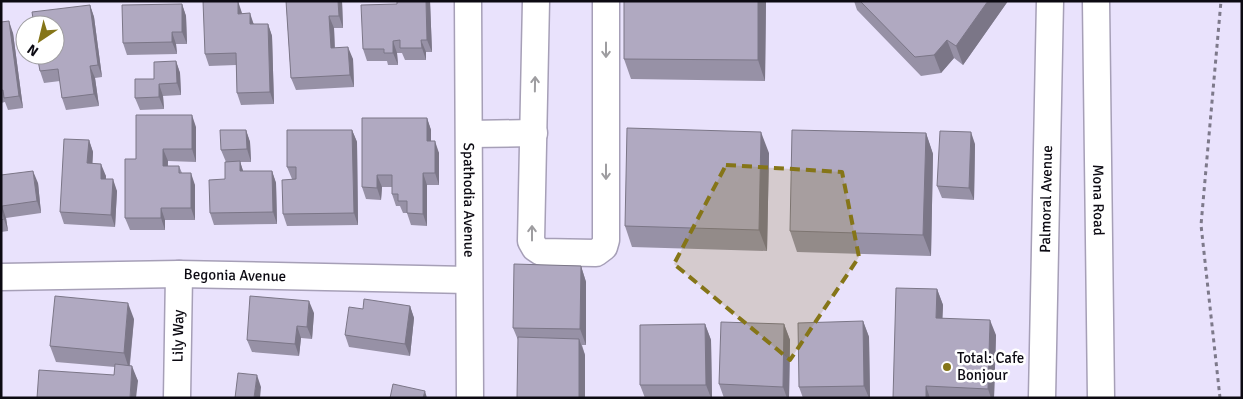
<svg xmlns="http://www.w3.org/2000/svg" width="1243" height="399" font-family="Signika,sans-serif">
<rect width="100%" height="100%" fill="#e9e2fc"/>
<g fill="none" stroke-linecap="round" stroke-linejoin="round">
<g stroke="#a69fb7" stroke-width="29">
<g id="minor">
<path id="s1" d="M468,1L470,398"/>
<path d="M536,1L531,241L535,248L541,252L596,253L604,247L606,240V1"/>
<path id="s2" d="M1096,1L1101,398"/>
<path d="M470,134L534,133"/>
<path id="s3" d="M1,277L179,274L468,280"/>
<path id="s4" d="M177,398L179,274"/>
<path id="s5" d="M1042,398L1050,1"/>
</g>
</g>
<path stroke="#7d798a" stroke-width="3" stroke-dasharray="4 4" stroke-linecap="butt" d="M1220,398L1201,225L1221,1"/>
<use href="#minor" stroke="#fff" stroke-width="26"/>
</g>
<path fill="#9791a6" d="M286,1H342L343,28H334L335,48L353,59L354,87L296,90L291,78Z
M397,1H430L432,52H426V60H405L402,53H397L398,65H388L387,61H367L363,49L397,4Z
M624,1H766L765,81L631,79L624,59Z
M854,1H1008L963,65L954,58L941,73L921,76L857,10Z
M182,4L186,16L187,44H176L177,54L127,55L123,43Z
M90,5L94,17L102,77L95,78L99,106L66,110L62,98L60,81L44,83L40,71Z
M242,13L254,24H268L272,36L274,104L241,105L237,93L236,65L209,66L205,54Z
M1,22L13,33L23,108L8,110L5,102L1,103Z
M176,61L180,73L181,95L163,96L164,109L140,110L135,98L154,79Z
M427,118L431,130V141L439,153V185H427V226L411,225L407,213H403L400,206H396L392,194V187H382L381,200L366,199L362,187Z
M196,127V162L168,161V166H179L182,173L195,185V220H165V230H130L125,218L136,159Z
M246,130L250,142L251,162H240L243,171H272L276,183L277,224L214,225L210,213L225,179L226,162L221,150Z
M352,130L357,142L358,225L287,226L283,214L292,179L287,167Z
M926,133L933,154L931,256L797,252L790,231Z
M89,140L93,152L92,163L106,176V179L117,191L115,227L64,224L60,212Z
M975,144L974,200L942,198L937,186Z
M769,153L767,251L632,247L625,226Z
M1,175L38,183L41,213L6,218L8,231L1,232Z
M581,266L586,282V345H582L585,355L518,340L513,328Z
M937,289L943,305L942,318L996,335L994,398H893Z
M410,306L414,318L410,356L349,347L345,335L363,309Z
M314,313L312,339L301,338L299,356L252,352L247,340Z
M134,319L130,365L138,381L114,375L115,367L56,362L50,346Z
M863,321L869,337L870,398H803L799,387Z
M705,324L711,340L712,398H645L640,385Z
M784,324L790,340L789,398H724L719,384Z"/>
<path fill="#7b7687" d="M238,1L242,13L243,26L238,14Z
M338,1H342L343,28L339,16Z
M426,1H430L432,52L427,40Z
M758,1H766L765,81L758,60Z
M988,1H1008L963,65L956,46Z
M182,4L186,16L187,44L182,32Z
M90,5L94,17L102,77L98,65Z
M250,13L254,25L250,24Z
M329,16L334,28L335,60L331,48Z
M9,21L13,33L23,108L19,96Z
M268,24L272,36L274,104L270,92Z
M172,32L176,44L177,54L172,42Z
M421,40L426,52V60L422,48Z
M947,40L954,58L941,73L934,55Z
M393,41L397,53L398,65L393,53Z
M348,47L353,59L354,87L350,75Z
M176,61L180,73L181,95L177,83Z
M90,66L95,78L99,106L94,94Z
M159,84L163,96L164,109L159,97Z
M192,115L196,127V162L192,149Z
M427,118L431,130V153L427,141Z
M246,130L250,142L251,162L247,149Z
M352,130L357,142L358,225L354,213Z
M761,132L769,153L767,251L759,230Z
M971,132L975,144L974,200L969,188Z
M926,133L933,154L931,256L923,235Z
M89,140L93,152L92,175L87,163Z
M435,141L439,153V185L435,173Z
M163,149L168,161L167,178L163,166Z
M240,161L244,174L240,171Z
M101,164L106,176L105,191L101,179Z
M33,171L38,183L41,213L37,201Z
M272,171L276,183L277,224L273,212Z
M191,173L195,185V220L191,208Z
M423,173L427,185V226L423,214Z
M377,175L382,187L381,200L377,188Z
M113,179L117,191L115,227L111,215Z
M2,206L6,218L8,231L4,219Z
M161,208L165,220V230L161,218Z
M581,266L586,282V345L580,329Z
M937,289L943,305L942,333L936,318Z
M309,301L314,313L312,339L307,327Z
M128,303L134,319L129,369L124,353Z
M410,306L414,318L410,356L405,344Z
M990,320L996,335L994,398H991L988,389Z
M863,321L869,337L870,398H869L864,386Z
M705,324L711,340L712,398H711L706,385Z
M784,324L790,340L789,398H787L783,387Z
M297,326L301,338L299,356L295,344Z
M579,339L585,355V398H579Z
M132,366L138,381L136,398H130Z
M257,375L261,387L260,398H254Z
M926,386L930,398H926Z
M425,391L427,398H423Z"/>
<path fill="#b0a9c1" stroke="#7b7687" d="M203,1H238V14L250,13V24H268L270,92L237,93L236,53L205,54Z
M286,1H338L339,16H329L331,48L348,47L350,75L291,78Z
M397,1H426L427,40H421L422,48H400V40L393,41V53H384V49H363L361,5L397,4Z
M624,1H758V60L624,59Z
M860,1H988L956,46L947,40L934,55L915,57Z
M182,4V32H172V42L123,43L122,5Z
M90,5L98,65L90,66L94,94L62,98L58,69L40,71L37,55H55V25H34L32,12Z
M9,21L19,96L4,98L3,90H1V22Z
M176,61L177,83L159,84V97L135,98V79H154V62Z
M136,115H192V149H163V166H179V173H191V208H161V218H125V159H136Z
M362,118H427V141H435V173H423V214L407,213V201H398V194H392V175H377V188L362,187Z
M627,128L761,132L759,230L625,226Z
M220,130H246L247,149L221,150Z
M287,130H352L354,213L283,214L282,180L296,179V167H287Z
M792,130L926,133L923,235L790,231Z
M940,131L971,132L969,188L937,186Z
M64,139L89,140L87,163L101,164V179H113L111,215L60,212Z
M240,161V171H272L273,212L210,213L209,180L225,179V162Z
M33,171L37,201L2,206L4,219L1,220V175Z
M514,264L581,266L580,329L513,328Z
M896,288L937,289L936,318L990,320L988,389L926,386V398H893Z
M55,296L128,303L124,353L50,346Z
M250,296L309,301L307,327L297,326L295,344L247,340Z
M364,299L410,306L405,344L345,335L349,307L363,309Z
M863,321L864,386L799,387L798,323Z
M721,322L784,324L783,387L719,384Z
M705,324L706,385H640V325Z
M518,337L579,339V398H517Z
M115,364L132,366L130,398H37L39,370L114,375Z
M238,373L257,375L254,398H235Z
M393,384L425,391L423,398H390Z"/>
<defs><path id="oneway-shaft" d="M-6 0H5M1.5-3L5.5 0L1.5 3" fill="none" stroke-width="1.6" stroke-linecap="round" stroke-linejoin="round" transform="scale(1.25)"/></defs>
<g stroke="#9e9da0">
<use href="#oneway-shaft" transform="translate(606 50) rotate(90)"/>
<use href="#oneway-shaft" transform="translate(535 84) rotate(-89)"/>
<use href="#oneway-shaft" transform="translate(606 172) rotate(90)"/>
<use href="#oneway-shaft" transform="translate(532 233) rotate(-90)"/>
</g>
<path fill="#857518" fill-opacity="0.2" stroke="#857518" stroke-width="4" stroke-dasharray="10 6" stroke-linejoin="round" d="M726,165L842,172L859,257L790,360L674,264Z"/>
<circle fill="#857518" stroke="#fff" stroke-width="2" cx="947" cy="367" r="5"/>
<g text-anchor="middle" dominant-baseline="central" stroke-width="5" stroke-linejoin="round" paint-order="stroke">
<g font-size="15" fill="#0c0a12" stroke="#fff">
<text stroke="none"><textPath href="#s1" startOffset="199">Spathodia Avenue</textPath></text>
<text stroke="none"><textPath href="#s2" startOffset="199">Mona Road</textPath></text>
<text stroke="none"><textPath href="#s5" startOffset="199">Palmoral Avenue</textPath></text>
<text stroke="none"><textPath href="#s3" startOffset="234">Begonia Avenue</textPath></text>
<text stroke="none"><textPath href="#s4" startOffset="62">Lily Way</textPath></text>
</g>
<g font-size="15" fill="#0c0a12" stroke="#fff" text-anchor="start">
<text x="957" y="358">Total: Cafe<tspan x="957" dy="17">Bonjour</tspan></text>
</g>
</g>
<rect width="1243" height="399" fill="none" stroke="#0c0a12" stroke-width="5"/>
<g transform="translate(40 40) rotate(215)"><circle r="24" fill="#ffffff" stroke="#9e9da0"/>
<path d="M0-4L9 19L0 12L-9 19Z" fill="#857518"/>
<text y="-8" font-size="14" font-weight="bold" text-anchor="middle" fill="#0c0a12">N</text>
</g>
</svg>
